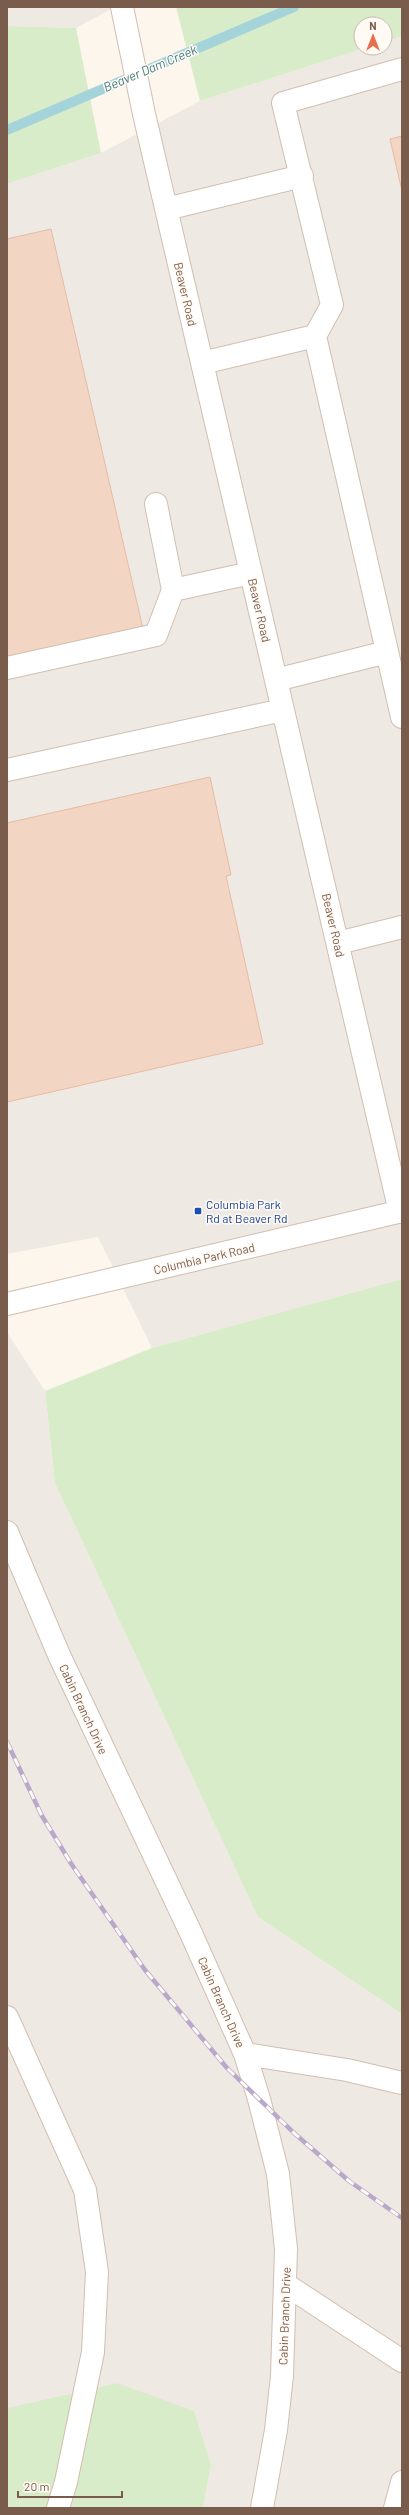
<svg xmlns="http://www.w3.org/2000/svg" width="409" height="2515" font-family="Barlow,sans-serif">
<rect width="100%" height="100%" fill="#fdf6ec"/>
<path fill="#efe9e4" d="M7,7H115L76,28L7,26Z
M402,36V1279L152,1348L98,1237L7,1254V184L101,153L200,101L365,48H385V42Z
M7,1332L45,1391L55,1483L258,1917L402,2014V2508H203L211,2465L117,2383L7,2408Z"/>
<path fill="#d8ecc9" d="M176,7H402V36L385,42V24H361V48H365L200,101Z
M7,26L76,28L101,153L7,184Z
M402,1279V2014L258,1917L55,1483L45,1391L152,1348Z
M117,2383L194,2411L211,2465L203,2508H7V2408Z"/>
<g fill="none" stroke-linecap="round" stroke-linejoin="round">
<path stroke="#a5d3da" stroke-width="10" d="M7,130L294,7"/>
</g>
<path fill="#f3d5c3" stroke="#e6bba3" d="M402,136V191L390,139Z
M51,229L143,629L7,660V239Z
M210,777L231,875L226,876L263,1044L7,1102V823Z"/>
<g fill="none" stroke-linecap="round" stroke-linejoin="round">
<g stroke="#d1beb0" stroke-width="24">
<path id="minor" d="M122,7L144,114L400,1212
M166,209L302,176
M315,336L332,305L283,103L402,69
M202,363L315,336L402,717
M156,504L173,590
M7,668L156,635L173,590L251,573
M276,680L387,652
M7,770L283,710
M338,943L402,927
M7,1304L402,1211
M7,1532L59,1655L190,1931L245,2054L259,2099L278,2174L286,2249L282,2376L276,2430L262,2508
M7,2017L85,2190L97,2272L93,2352L66,2482L58,2508
M245,2054L347,2070L402,2083
M285,2284L402,2361
M395,2508L402,2482"/>
</g>
<use href="#minor" stroke="#fff" stroke-width="22"/>
<g stroke="#b9a8c9" stroke-width="4.5">
<path id="rail" d="M7,1742L42,1816L72,1865L145,1970L227,2068L294,2133L349,2181L402,2218"/>
</g>
<use href="#rail" stroke="#fffaf3" stroke-width="3" stroke-dasharray="9" stroke-linecap="butt"/>
</g>
<rect fill="#1a4fb4" stroke="#fffaf3" stroke-width="1.5" x="194" y="1207" width="8" height="8" rx="2"/>
<g text-anchor="middle" dominant-baseline="central" stroke-width="3" stroke-linejoin="round" paint-order="stroke">
<g font-size="12" fill="#7a5c4d" stroke="#fffaf3">
<text transform="translate(186 294) rotate(77)">Beaver Road</text>
<text transform="translate(260 610) rotate(77)">Beaver Road</text>
<text transform="translate(334 925) rotate(77)">Beaver Road</text>
<text transform="translate(204 1258) rotate(-13)">Columbia Park Road</text>
<text transform="translate(84 1709) rotate(65)">Cabin Branch Drive</text>
<text transform="translate(222 2002) rotate(66)">Cabin Branch Drive</text>
<text transform="translate(284 2316) rotate(-88)">Cabin Branch Drive</text>
</g>
<g font-size="12" fill="#164399" stroke="#fffaf3" text-anchor="start">
<text x="206" y="1204">Columbia Park<tspan x="206" dy="14">Rd at Beaver Rd</tspan></text>
</g>
<g font-size="13" font-style="italic" fill="#437c86" stroke="#fffaf3">
<text transform="translate(150 68) rotate(-23)">Beaver Dam Creek</text>
</g>
</g>
<rect width="409" height="2515" fill="none" stroke="#7a5c4d" stroke-width="16"/>
<g transform="translate(373 36)"><circle r="19" fill="#fffaf3" stroke="#cabbb1"/>
<path d="M0-3L7 15L0 10L-7 15Z" fill="#e76f51"/>
<text y="-6" font-size="11" font-weight="bold" text-anchor="middle" fill="#7a5c4d">N</text>
</g>
<path d="M18 2491v6h104v-6" fill="none" stroke="#7a5c4d" stroke-width="2"/>
<text x="24" y="2491" font-size="12" fill="#7a5c4d" stroke="#fffaf3" stroke-width="3" paint-order="stroke">20 m</text>
</svg>
